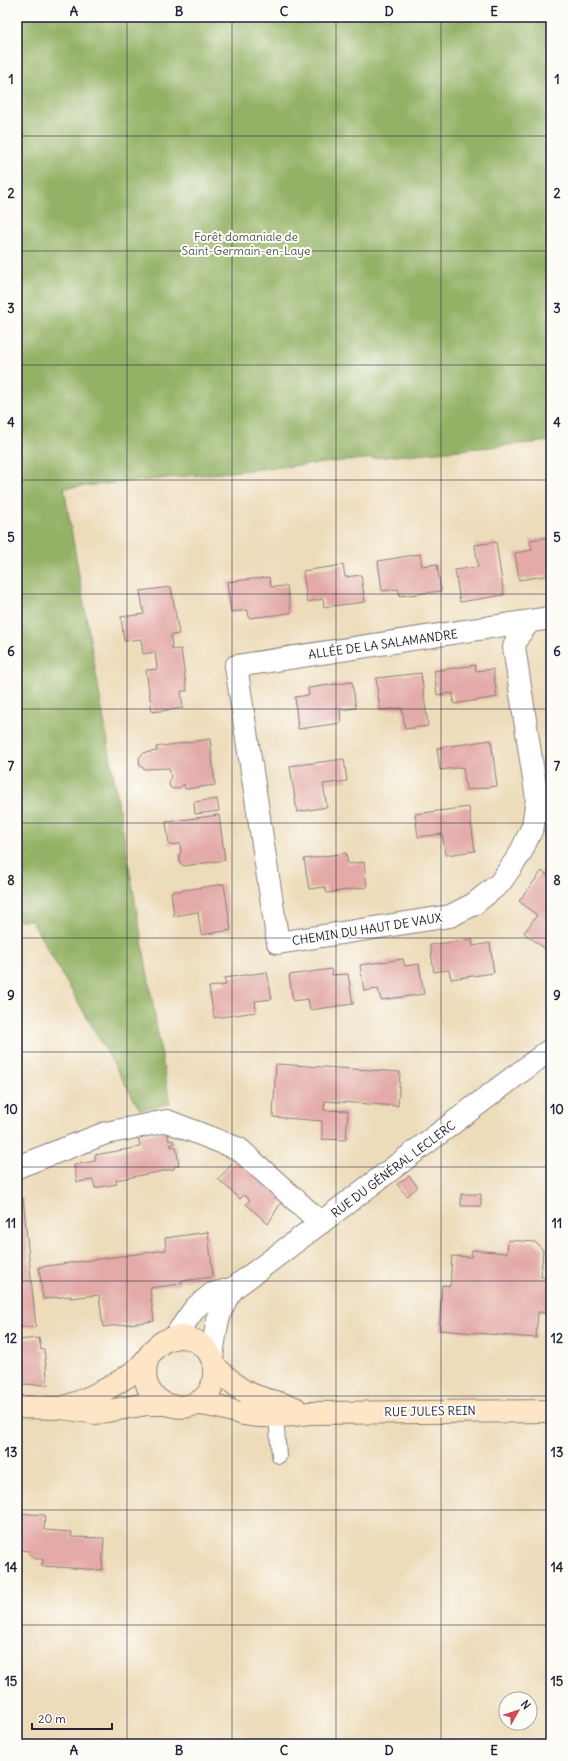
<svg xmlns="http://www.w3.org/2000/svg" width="568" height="1761" font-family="Delius,sans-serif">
<rect width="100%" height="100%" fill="#fdfcf7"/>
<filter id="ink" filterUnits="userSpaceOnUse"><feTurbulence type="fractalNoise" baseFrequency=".025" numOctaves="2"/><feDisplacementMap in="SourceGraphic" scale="8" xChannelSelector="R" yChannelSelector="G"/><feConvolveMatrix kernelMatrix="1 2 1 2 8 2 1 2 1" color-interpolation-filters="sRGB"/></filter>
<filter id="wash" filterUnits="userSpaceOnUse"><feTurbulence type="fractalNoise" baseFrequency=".012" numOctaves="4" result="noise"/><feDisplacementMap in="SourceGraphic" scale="16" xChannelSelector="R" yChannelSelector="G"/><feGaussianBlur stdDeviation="0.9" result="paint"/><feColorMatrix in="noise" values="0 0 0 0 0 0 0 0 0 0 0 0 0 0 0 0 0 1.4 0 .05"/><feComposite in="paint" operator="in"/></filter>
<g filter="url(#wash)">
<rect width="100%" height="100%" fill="#eddcba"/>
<path fill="#94b266" stroke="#5b6a50" d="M17,17H551V441L64,488L170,1104L140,1110L31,920L17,921Z"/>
<g id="blocks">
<path fill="#e3aaa7" d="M551,537V575L519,580L515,553L532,550L530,540Z
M496,542L504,595L460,602L455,570L478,567L475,545Z
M420,554L422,566L437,564L441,591L400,596L398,589L382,591L378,561Z
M343,565L345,577L361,575L365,602L324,607L323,599L307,602L303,571Z
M269,577L271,587L287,586L291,613L249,618L248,610L231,612L227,582Z
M171,587L179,634L171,635L172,650L181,649L187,691H181L183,708L152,712L146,670L157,669L155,652L143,654L141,639L124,641L121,617L144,614L140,591Z
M475,665L476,671L493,669L497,697L454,704L453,693L437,695L434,671Z
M421,673L428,726L405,729L402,708L380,710L376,678Z
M352,682L356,708L340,710L341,723L298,729L295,697L309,695L308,688Z
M210,739L215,785L185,789L184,784L179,788L173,789L170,787L169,784L171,776L169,768L145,769L140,766L139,758L143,753L157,751L156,747Z
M491,740L497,786L466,790L463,767L440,770L437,748Z
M344,759L347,781L323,784L327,807L297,812L290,766Z
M217,799L219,811L195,814L194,802Z
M469,807L475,851L446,855L442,834L418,837L415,814Z
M219,815L225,860L184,866L180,863L179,855L181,852L180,844L169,845L166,822Z
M346,853L348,864L364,862L367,887L327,893L325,887L309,889L304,859Z
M542,871L551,878V953L524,933L537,915L519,901Z
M224,884L231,930L201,935L198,912L174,916L171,892Z
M472,939L473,946L490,943L494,973L451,979L449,970L434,972L430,945Z
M403,959L405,966L419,964L424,994L381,1000L378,989L364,991L360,965Z
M331,969L332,975L348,974L353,1004L310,1010L308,999L293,1001L289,975Z
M267,972L272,999L255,1001L256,1012L214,1018L209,987L226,985L224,978Z
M276,1064L400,1072L398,1106L325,1101L324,1110L348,1111L346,1140L322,1139V1121L273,1117Z
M167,1131L169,1141L173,1140L174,1144H170L171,1147L176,1146L179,1165L174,1167V1169L116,1180L117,1184L95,1188L93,1180L77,1182L74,1165L95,1161V1155L140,1147L138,1136Z
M238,1158L283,1199L268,1224L246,1204L250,1200L244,1195L240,1199L218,1179Z
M409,1176L418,1187L407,1196L397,1184Z
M461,1194H481V1206H461Z
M17,1198H23L36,1327H17Z
M208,1232L213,1277L181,1281V1284L150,1288L154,1321L103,1327L99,1295L70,1298L71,1296L43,1299L39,1267L166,1250L165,1238Z
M508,1240L535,1242L543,1250L541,1277L551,1278V1313L538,1312L536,1338L439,1330L442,1285L450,1286L452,1256L471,1257L472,1250L507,1253Z
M39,1338L41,1350L44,1349L48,1385L17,1384V1340Z
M17,1513L45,1515L44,1530L72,1532L71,1537L104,1538L102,1570L42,1566L43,1559H34L29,1554L30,1551L17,1550Z"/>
</g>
</g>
<g filter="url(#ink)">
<use href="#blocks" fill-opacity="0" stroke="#887f7a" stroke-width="1"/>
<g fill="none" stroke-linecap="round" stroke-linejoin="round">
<g stroke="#887f7a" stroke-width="16">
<path id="lane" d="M276,1415L279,1456"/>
</g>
<g stroke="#887f7a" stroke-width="24">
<path id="street" d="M530,621L236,666L278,943L450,916L474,904L500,883L520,854L533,826L537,799L514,647L518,636L530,621L551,618
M17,1167L106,1133L167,1121L239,1149L321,1223
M174,1338L195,1308L212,1294L234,1288
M212,1358C215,1333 217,1308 234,1288L551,1049"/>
</g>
<g stroke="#887f7a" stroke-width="24">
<path id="secondary" d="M215,1367C224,1374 232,1383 241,1389C258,1400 277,1401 295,1408
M195,1404C213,1404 227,1410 244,1414C264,1418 288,1416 309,1413L551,1411
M17,1407L62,1408L96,1413L147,1404H164
M62,1408C88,1399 116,1386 137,1369C151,1358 152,1343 173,1338C184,1335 198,1340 206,1349C212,1356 215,1365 214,1374C213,1424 129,1415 148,1357"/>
</g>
<use href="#lane" stroke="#fff" stroke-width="14"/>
<use href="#street" stroke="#fff" stroke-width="22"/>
<use href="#secondary" stroke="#fde5c5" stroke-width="22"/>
</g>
</g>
<path fill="none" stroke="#22223b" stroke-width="1" stroke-opacity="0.55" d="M127,17V1744M232,17V1744M336,17V1744M441,17V1744M17,136H551M17,251H551M17,365H551M17,480H551M17,594H551M17,709H551M17,823H551M17,938H551M17,1052H551M17,1167H551M17,1281H551M17,1396H551M17,1510H551M17,1625H551"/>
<g text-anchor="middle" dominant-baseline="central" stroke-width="4" stroke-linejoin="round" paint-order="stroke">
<g font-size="12" fill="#50564c" stroke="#fdfcf7">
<text x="246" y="236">Forêt domaniale de<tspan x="246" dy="14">Saint-Germain-en-Laye</tspan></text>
</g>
<g font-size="12" fill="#22223b" stroke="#fdfcf7">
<text transform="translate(383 644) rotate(-8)">ALLÉE DE LA SALAMANDRE</text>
<text transform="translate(367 929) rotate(-9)">CHEMIN DU HAUT DE VAUX</text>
<text transform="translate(393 1169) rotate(-37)">RUE DU GÉNÉRAL LECLERC</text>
<text transform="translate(430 1411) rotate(-1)">RUE JULES REIN</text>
</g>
</g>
<rect width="568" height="1761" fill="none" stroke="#fdfcf7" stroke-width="44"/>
<g transform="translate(518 1711) rotate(51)"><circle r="19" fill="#fdfcf7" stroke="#a5a5ac"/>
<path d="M0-3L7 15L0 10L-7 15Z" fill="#d1495b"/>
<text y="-6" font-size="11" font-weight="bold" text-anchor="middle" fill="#22223b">N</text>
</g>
<path d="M32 1723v6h80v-6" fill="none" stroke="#22223b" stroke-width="2"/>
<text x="38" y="1723" font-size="12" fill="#22223b" stroke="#fdfcf7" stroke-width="3" paint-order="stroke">20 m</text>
<rect x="22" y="22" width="524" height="1717" fill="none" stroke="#22223b" stroke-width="1.5"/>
<g font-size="13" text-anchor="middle" font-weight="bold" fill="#22223b">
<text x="74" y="16">A</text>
<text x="179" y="16">B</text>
<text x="284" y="16">C</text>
<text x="389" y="16">D</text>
<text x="494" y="16">E</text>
<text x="11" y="84">1</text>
<text x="557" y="84">1</text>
<text x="11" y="198">2</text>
<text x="557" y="198">2</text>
<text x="11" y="313">3</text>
<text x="557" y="313">3</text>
<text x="11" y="427">4</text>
<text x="557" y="427">4</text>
<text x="11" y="542">5</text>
<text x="557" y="542">5</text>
<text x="11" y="656">6</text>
<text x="557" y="656">6</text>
<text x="11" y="771">7</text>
<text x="557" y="771">7</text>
<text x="11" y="885">8</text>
<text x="557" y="885">8</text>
<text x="11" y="1000">9</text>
<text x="557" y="1000">9</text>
<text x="11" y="1114">10</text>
<text x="557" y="1114">10</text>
<text x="11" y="1228">11</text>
<text x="557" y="1228">11</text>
<text x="11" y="1343">12</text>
<text x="557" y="1343">12</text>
<text x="11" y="1457">13</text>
<text x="557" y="1457">13</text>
<text x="11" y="1572">14</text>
<text x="557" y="1572">14</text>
<text x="11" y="1686">15</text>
<text x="557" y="1686">15</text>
<text x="74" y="1755">A</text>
<text x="179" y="1755">B</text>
<text x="284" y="1755">C</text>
<text x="389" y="1755">D</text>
<text x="494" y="1755">E</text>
</g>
</svg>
